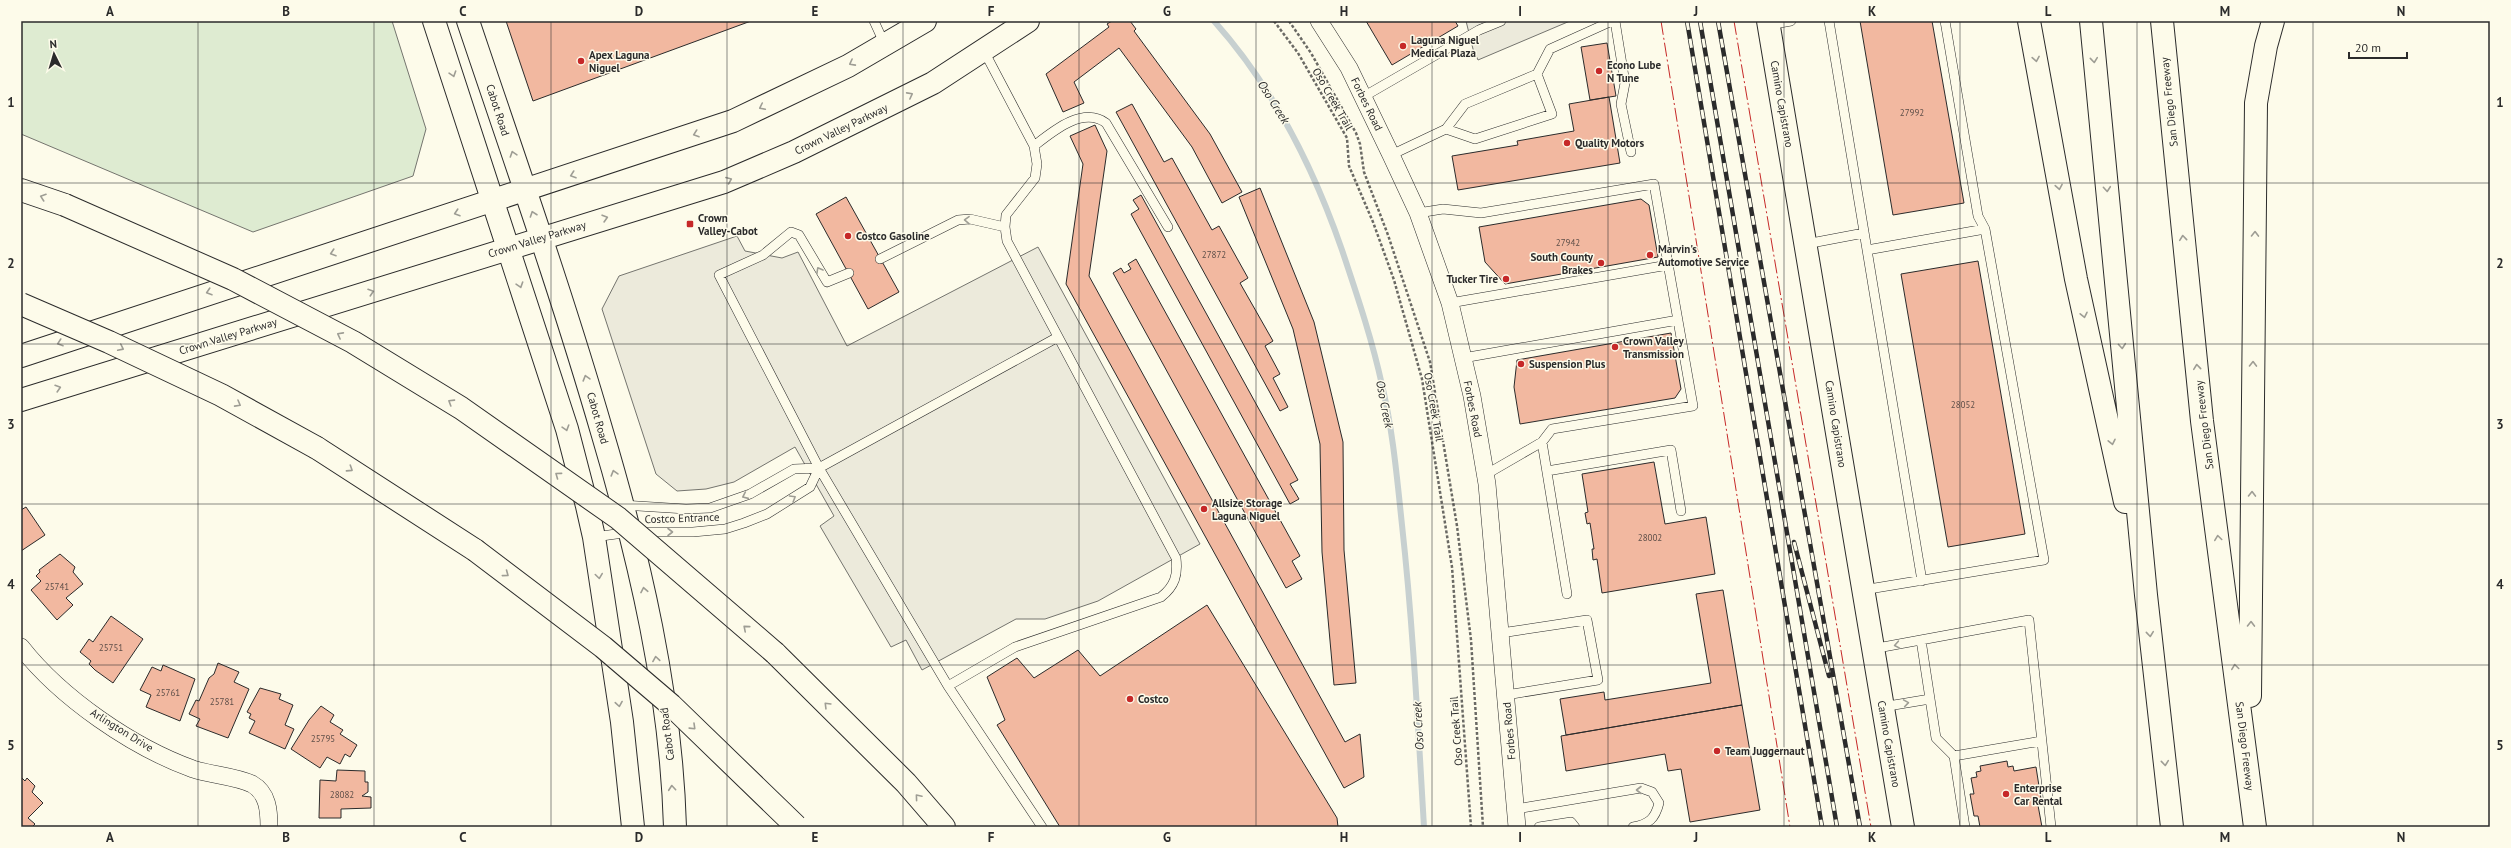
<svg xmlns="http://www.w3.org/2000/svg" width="2511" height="848" font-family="'PT Sans',sans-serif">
<rect width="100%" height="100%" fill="#fdfbea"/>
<path fill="#deebd1" stroke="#74746e" d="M21,21H392L426,129L413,176L253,232L21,134Z"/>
<path fill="#eceadb" stroke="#74746e" d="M1466,21H1570L1478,60L1473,49Z
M737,236L745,251L782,258L798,252L847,346L1038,247L1200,544L1098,601L1045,619H1016L922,670L906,640L891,647L820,526L834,516L795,447L734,482L706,489L677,491L656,474L602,309L619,276Z"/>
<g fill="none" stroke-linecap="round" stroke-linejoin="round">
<path stroke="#c7d0d0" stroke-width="6" d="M1214,21C1274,88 1313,166 1342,250C1357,295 1372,339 1382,385C1393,431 1397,478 1402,525C1413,625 1418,726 1424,827"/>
</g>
<path fill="#f2b8a0" stroke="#2b2b2b" d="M506,21H751L533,101Z
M1112,21H1130L1136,29L1134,31L1210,134L1242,192L1222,203L1192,147L1119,48L1074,82L1084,103L1063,112L1046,74L1109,27L1107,24Z
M1366,21H1455L1458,26L1392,65Z
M1860,21H1932L1964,203L1893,215Z
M1607,43L1616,96L1590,100L1581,47Z
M1609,97L1620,163L1458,190L1452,156L1518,145L1517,141L1574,131L1569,104Z
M1132,104L1164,162L1172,158L1212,230L1219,226L1248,278L1240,283L1273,341L1265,346L1280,374L1273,378L1288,407L1280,411L1116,112Z
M1095,125L1107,151L1089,276L1345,742L1360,734L1364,777L1344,788L1066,284L1083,164L1070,136Z
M1260,188L1314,322L1343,442L1344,550L1356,683L1334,685L1322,552L1320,444L1293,329L1239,197Z
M1141,195L1298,480L1290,484L1299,499L1290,504L1131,214L1139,209L1133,200Z
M846,197L899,292L868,309L816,214Z
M1641,199L1649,205L1658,257L1505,284L1485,262L1479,227Z
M1136,259L1300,556L1292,561L1302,579L1286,588L1113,273L1121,268L1124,273L1131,269L1128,264Z
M1978,261L2025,534L1948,547L1901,274Z
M1671,333L1681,389L1675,398L1520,424L1514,387L1517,360Z
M1654,462L1665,524L1706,517L1715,574L1602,593L1597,559L1593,560L1592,549H1594L1590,523L1587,524L1585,513L1588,512L1582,474Z
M26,507L45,535L21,551V510Z
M60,554L75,567L73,572L83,584L66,598L73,605L57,620L31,590L41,581L36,576L40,572L39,570Z
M1723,590L1742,705L1566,735L1560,699L1604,692L1605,700L1711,683L1696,594Z
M1207,605L1337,818L1338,827H1060L997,725L1005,720L987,677L1017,658L1034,678L1078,650L1100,676Z
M111,616L143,639L113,683L95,670L89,664L91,661L80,652L89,639L93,642Z
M218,663L239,672L234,682L249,689L228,738L196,726L200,719L189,714L196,700L199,701L209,678L214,674Z
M163,665L195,679L180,721L146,707L151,695L140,690L152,667L161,671Z
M260,688L281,694L279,699L293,705L285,725L294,729L285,749L249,733L255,721L249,718L251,714L247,712Z
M1742,705L1760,810L1690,822L1681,769L1668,771L1665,754L1566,771L1561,736Z
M321,706L334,715L330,722L343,730L340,734L357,745L350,757L345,754L340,764L327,757L320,768L291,749L309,720Z
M2007,761L2008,767L2013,766L2014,771L2036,767L2041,799L2037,800L2042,827H1980L1978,816H1974L1970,794H1974L1971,778L1977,777L1976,772L1981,771L1980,766Z
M337,770L365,771V782H368V792L362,796L371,797V808L341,809V818H319L320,780L336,781Z
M21,777L25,781L27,778L35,786L32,792L43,803L28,818L35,824L32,827H21Z"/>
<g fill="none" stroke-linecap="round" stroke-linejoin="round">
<g stroke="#2b2b2b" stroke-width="10">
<path id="service" d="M874,21L885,45
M1615,21L1625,83L1621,104L1631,152
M1829,21L1922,581
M1769,25L1791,21
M1363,97L1479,30L1501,21
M1446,129L1475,139L1552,114L1537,74
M1034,146C1053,131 1083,106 1106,123L1168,227
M1391,155L1446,129L1465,104L1537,74L1550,49L1612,21
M1418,213L1443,209L1481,213L1654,184L1693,406L1552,429L1542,442L1485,475
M1806,244L1864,233
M1867,250L1985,229
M880,259L958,220L970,219L1005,227
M849,273L827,282L799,235L791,232L763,255L719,275L819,468L948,686L1042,827
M1450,303L1668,265
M1463,358L1678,320
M1542,442L1567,594
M1547,471L1671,450L1681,511
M622,505L686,509L710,508L750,494L794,469L819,468L1058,337
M594,537L631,532H693L725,529L744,523L767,514L810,487L819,468
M1863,590L2044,560L1985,229L1978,216L1945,21
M1501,633L1587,620L1598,680L1506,695
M1921,640L1936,738L1954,756L1965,827
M1872,649L2029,620L2051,827
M948,686L1015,647L1161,597C1175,586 1178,575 1176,558L1007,241L1005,227L1006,215L1035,178L1037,164L1034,146L984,51
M1882,707L1930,699
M1954,756L2041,741
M1516,809L1641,788L1652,792L1659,803C1655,819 1649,824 1633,827
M1539,827L1571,822L1575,827"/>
</g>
<g stroke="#2b2b2b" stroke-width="18">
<path id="minor" d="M1319,21L1349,68L1391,155L1418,213L1450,303L1472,396L1487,484L1517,827
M21,647C61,698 132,747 193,769C211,775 235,776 252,784C268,793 269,811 269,827"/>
</g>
<g stroke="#2b2b2b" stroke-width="24">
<path id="tertiary" d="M1768,21L1903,827"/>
</g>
<g stroke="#2b2b2b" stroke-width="24">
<path id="secondary" d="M434,21L567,429L587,506L594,537L622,722L633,827
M468,21C514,158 562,294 602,432C640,560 671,693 675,827"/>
</g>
<g stroke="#2b2b2b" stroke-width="24">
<path id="primary" d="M21,356L733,121L848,66L925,21
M21,400L724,182L794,152L933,83L1028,21"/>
</g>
<g stroke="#2b2b2b" stroke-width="24">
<path id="motorway" d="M2029,21L2076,279L2125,502
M2091,21L2146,595L2172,827
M2162,21L2202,421L2255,827
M21,190L65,205
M317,448L475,550
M775,653L906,783L944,827
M2250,696L2256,103L2266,46L2273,21"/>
</g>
<path stroke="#6a6964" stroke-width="2.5" stroke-dasharray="3 2" stroke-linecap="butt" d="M1274,21L1298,53L1347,138L1349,166L1373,222L1394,280L1422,379L1452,567L1471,827
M1289,21L1311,53L1356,133L1360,144L1364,172L1388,235L1430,362L1457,526L1471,640L1483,827"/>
<use href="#service" stroke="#fdfbea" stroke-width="9"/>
<use href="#minor" stroke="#fdfbea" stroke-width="17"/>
<use href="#tertiary" stroke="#fdfbea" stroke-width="22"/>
<use href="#secondary" stroke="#fdfbea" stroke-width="22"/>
<use href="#primary" stroke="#fdfbea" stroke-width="22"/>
<use href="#motorway" stroke="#fdfbea" stroke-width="22"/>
<g stroke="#2b2b2b" stroke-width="4.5">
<path id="rail" d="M1687,21L1822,827
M1700,21L1837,827
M1718,21L1860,827
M1794,542L1829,676"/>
</g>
<use href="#rail" stroke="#fdfbea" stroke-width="3" stroke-dasharray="9" stroke-linecap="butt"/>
<g stroke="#2b2b2b" stroke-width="24" stroke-linecap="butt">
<path id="motorway-bridge" d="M65,205L233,279L353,342L461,408L618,518L775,653
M21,304L109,342L221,395L317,448
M475,550L603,647L671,705L796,826"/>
</g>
<use href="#motorway-bridge" stroke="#fdfbea" stroke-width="22"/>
<path stroke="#c62828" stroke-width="1" stroke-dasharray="14 3 2 3" stroke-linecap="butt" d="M1661,21L1790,827
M1734,21L1871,827"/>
</g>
<defs><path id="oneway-chevron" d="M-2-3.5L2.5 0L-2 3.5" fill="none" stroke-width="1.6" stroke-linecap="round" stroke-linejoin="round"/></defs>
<g stroke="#9e9d94">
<use href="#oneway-chevron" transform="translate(2036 59) rotate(80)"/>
<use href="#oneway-chevron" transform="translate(2094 60) rotate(84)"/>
<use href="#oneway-chevron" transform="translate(852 63) rotate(152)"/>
<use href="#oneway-chevron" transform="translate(453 74) rotate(72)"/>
<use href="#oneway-chevron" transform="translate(910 95) rotate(-28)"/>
<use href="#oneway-chevron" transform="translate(762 107) rotate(154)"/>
<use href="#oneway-chevron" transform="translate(696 134) rotate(161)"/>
<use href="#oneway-chevron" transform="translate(513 154) rotate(-108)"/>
<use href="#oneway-chevron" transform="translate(573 175) rotate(161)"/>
<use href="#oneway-chevron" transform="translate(729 180) rotate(-22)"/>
<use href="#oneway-chevron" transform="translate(2059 187) rotate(80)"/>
<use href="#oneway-chevron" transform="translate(2107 189) rotate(85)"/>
<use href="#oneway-chevron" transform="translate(43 197) rotate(-161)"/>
<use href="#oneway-chevron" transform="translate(457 213) rotate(162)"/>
<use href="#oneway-chevron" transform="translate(533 214) rotate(-109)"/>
<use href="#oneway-chevron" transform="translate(605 218) rotate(-16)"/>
<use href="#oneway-chevron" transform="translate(967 220) rotate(-179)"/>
<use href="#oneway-chevron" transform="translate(2255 234) rotate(-89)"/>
<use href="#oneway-chevron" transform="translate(2183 238) rotate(-96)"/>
<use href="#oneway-chevron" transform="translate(333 253) rotate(162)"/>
<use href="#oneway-chevron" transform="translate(819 270) rotate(-119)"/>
<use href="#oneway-chevron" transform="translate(520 285) rotate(72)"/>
<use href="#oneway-chevron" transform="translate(209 292) rotate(162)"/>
<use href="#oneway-chevron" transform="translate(371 292) rotate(-18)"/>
<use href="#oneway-chevron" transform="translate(2084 315) rotate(78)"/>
<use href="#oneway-chevron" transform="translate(340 335) rotate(-152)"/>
<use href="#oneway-chevron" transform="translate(60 343) rotate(161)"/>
<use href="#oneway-chevron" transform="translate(2122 346) rotate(85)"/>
<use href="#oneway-chevron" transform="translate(121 348) rotate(26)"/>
<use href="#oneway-chevron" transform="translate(2253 364) rotate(-89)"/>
<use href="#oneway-chevron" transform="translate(2197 367) rotate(-96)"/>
<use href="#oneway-chevron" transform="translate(586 378) rotate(-106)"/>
<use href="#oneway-chevron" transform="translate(58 388) rotate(-17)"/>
<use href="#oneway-chevron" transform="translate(451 402) rotate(-148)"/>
<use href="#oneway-chevron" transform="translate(238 404) rotate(29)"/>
<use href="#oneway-chevron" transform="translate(566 428) rotate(73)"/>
<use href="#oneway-chevron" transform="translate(2112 442) rotate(78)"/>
<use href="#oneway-chevron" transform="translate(350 469) rotate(33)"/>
<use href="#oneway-chevron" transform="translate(614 473) rotate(-106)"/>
<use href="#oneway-chevron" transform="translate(558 475) rotate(-144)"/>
<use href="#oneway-chevron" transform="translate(2252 494) rotate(-89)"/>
<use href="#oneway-chevron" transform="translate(745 496) rotate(156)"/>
<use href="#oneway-chevron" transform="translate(793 498) rotate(-31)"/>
<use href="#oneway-chevron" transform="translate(670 532)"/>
<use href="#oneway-chevron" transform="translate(2218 538) rotate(-98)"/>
<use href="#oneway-chevron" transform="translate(506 574) rotate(37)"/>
<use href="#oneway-chevron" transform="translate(599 576) rotate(82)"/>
<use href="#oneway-chevron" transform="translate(644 590) rotate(-101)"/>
<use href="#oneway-chevron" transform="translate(2251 624) rotate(-89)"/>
<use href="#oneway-chevron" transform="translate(746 628) rotate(-139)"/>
<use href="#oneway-chevron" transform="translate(2150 634) rotate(84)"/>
<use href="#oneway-chevron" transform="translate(1897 645) rotate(170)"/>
<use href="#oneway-chevron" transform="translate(656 659) rotate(-99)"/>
<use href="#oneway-chevron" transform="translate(2235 667) rotate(-98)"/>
<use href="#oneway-chevron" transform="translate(1906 703) rotate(-9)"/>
<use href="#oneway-chevron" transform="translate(619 704) rotate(81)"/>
<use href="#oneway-chevron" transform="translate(827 705) rotate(-135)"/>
<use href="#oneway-chevron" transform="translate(693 727) rotate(44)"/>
<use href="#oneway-chevron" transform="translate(2165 763) rotate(84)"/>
<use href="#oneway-chevron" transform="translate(672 788) rotate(-95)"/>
<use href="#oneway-chevron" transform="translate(1639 790) rotate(-180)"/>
<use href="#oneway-chevron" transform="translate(918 797) rotate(-130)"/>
</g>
<path fill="none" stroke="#2b2b2b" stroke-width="1" stroke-opacity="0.55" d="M198,21V827M374,21V827M551,21V827M727,21V827M903,21V827M1079,21V827M1256,21V827M1432,21V827M1608,21V827M1784,21V827M1960,21V827M2137,21V827M2313,21V827M21,183H2490M21,344H2490M21,504H2490M21,665H2490"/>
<g fill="#c62828" stroke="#fdfbea" stroke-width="1.5">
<circle cx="1403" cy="46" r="4"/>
<circle cx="581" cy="61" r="4"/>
<circle cx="1599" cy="71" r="4"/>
<circle cx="1567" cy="143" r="4"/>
<rect x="686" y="220" width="8" height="8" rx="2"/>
<circle cx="848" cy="236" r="4"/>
<circle cx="1650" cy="255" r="4"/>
<circle cx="1601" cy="263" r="4"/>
<circle cx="1506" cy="279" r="4"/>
<circle cx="1615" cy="347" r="4"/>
<circle cx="1521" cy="364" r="4"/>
<circle cx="1204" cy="509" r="4"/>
<circle cx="1130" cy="699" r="4"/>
<circle cx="1717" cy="751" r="4"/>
<circle cx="2006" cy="794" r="4"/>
</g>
<g text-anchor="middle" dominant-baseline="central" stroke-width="3" stroke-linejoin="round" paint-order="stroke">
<g font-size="9" fill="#5d4e48">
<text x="1912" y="112">27992</text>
<text x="1568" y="242">27942</text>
<text x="1214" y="254">27872</text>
<text x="1963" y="404">28052</text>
<text x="1650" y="537">28002</text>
<text x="57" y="586">25741</text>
<text x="111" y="647">25751</text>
<text x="168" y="692">25761</text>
<text x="222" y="701">25781</text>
<text x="323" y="738">25795</text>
<text x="342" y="794">28082</text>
</g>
<g font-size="11" font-weight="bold" fill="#2b2b2b" stroke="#fdfbea" text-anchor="start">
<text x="1411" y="40">Laguna Niguel<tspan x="1411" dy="13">Medical Plaza</tspan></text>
<text x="589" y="55">Apex Laguna<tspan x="589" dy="13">Niguel</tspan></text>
<text x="1607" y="65">Econo Lube<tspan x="1607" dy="13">N Tune</tspan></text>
<text x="1575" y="143">Quality Motors</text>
<text x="698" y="218">Crown<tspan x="698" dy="13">Valley-Cabot</tspan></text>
<text x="856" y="236">Costco Gasoline</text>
<text x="1658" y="249">Marvin's<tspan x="1658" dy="13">Automotive Service</tspan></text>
<text x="1593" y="257" text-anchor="end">South County<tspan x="1593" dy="13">Brakes</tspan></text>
<text x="1498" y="279" text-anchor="end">Tucker Tire</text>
<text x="1623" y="341">Crown Valley<tspan x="1623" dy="13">Transmission</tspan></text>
<text x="1529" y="364">Suspension Plus</text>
<text x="1212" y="503">Allsize Storage<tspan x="1212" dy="13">Laguna Niguel</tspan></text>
<text x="1138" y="699">Costco</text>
<text x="1725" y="751">Team Juggernaut</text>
<text x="2014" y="788">Enterprise<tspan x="2014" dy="13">Car Rental</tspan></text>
</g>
<g font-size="11" fill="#2b2b2b" stroke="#fdfbea">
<text transform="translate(1333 99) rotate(60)">Oso Creek Trail</text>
<text transform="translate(2169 102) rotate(-96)">San Diego Freeway</text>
<text transform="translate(1367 104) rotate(64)">Forbes Road</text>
<text transform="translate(1782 104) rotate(80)">Camino Capistrano</text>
<text transform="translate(498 110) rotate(72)">Cabot Road</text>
<text transform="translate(841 129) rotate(-26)">Crown Valley Parkway</text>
<text transform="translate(537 239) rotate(-17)">Crown Valley Parkway</text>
<text transform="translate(228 336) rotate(-17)">Crown Valley Parkway</text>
<text transform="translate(1434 407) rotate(80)">Oso Creek Trail</text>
<text transform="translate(1473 409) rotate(79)">Forbes Road</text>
<text transform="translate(598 418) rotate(74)">Cabot Road</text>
<text transform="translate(1836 424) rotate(81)">Camino Capistrano</text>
<text transform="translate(2204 425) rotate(-97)">San Diego Freeway</text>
<text transform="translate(682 518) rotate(-2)">Costco Entrance</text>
<text transform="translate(122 730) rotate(32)">Arlington Drive</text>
<text transform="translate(1456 731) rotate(-94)">Oso Creek Trail</text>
<text transform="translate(1509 731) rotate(-95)">Forbes Road</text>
<text transform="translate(667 734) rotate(-97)">Cabot Road</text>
<text transform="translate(1889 744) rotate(80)">Camino Capistrano</text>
<text transform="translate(2245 746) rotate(83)">San Diego Freeway</text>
</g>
<g font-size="12" font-style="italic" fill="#2b2b2b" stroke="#fdfbea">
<text transform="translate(1274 102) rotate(58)">Oso Creek</text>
<text transform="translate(1385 404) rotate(79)">Oso Creek</text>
<text transform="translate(1418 726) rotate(-93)">Oso Creek</text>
</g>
</g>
<rect width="2511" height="848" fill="none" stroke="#fdfbea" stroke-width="44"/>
<g transform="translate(54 54) rotate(355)" stroke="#fdfbea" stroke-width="3" paint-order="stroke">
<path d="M0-3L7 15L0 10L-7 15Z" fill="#2b2b2b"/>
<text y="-6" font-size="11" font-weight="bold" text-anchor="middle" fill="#2b2b2b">N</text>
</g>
<path d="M2349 52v6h58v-6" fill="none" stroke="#2b2b2b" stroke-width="2"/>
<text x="2355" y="52" font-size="12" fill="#2b2b2b" stroke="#fdfbea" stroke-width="3" paint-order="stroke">20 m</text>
<rect x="22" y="22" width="2467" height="804" fill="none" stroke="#2b2b2b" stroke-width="1.5"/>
<g font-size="13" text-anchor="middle" font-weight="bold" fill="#2b2b2b">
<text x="110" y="16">A</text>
<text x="286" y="16">B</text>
<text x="463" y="16">C</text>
<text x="639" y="16">D</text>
<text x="815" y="16">E</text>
<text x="991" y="16">F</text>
<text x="1167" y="16">G</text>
<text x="1344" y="16">H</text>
<text x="1520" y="16">I</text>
<text x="1696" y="16">J</text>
<text x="1872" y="16">K</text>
<text x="2048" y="16">L</text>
<text x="2225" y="16">M</text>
<text x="2401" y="16">N</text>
<text x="11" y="107">1</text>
<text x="2500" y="107">1</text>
<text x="11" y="268">2</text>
<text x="2500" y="268">2</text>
<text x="11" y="429">3</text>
<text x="2500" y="429">3</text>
<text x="11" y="589">4</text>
<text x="2500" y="589">4</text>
<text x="11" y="750">5</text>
<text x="2500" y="750">5</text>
<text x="110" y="842">A</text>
<text x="286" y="842">B</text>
<text x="463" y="842">C</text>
<text x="639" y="842">D</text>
<text x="815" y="842">E</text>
<text x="991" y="842">F</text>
<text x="1167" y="842">G</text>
<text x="1344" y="842">H</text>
<text x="1520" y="842">I</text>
<text x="1696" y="842">J</text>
<text x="1872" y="842">K</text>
<text x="2048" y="842">L</text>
<text x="2225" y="842">M</text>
<text x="2401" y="842">N</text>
</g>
</svg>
